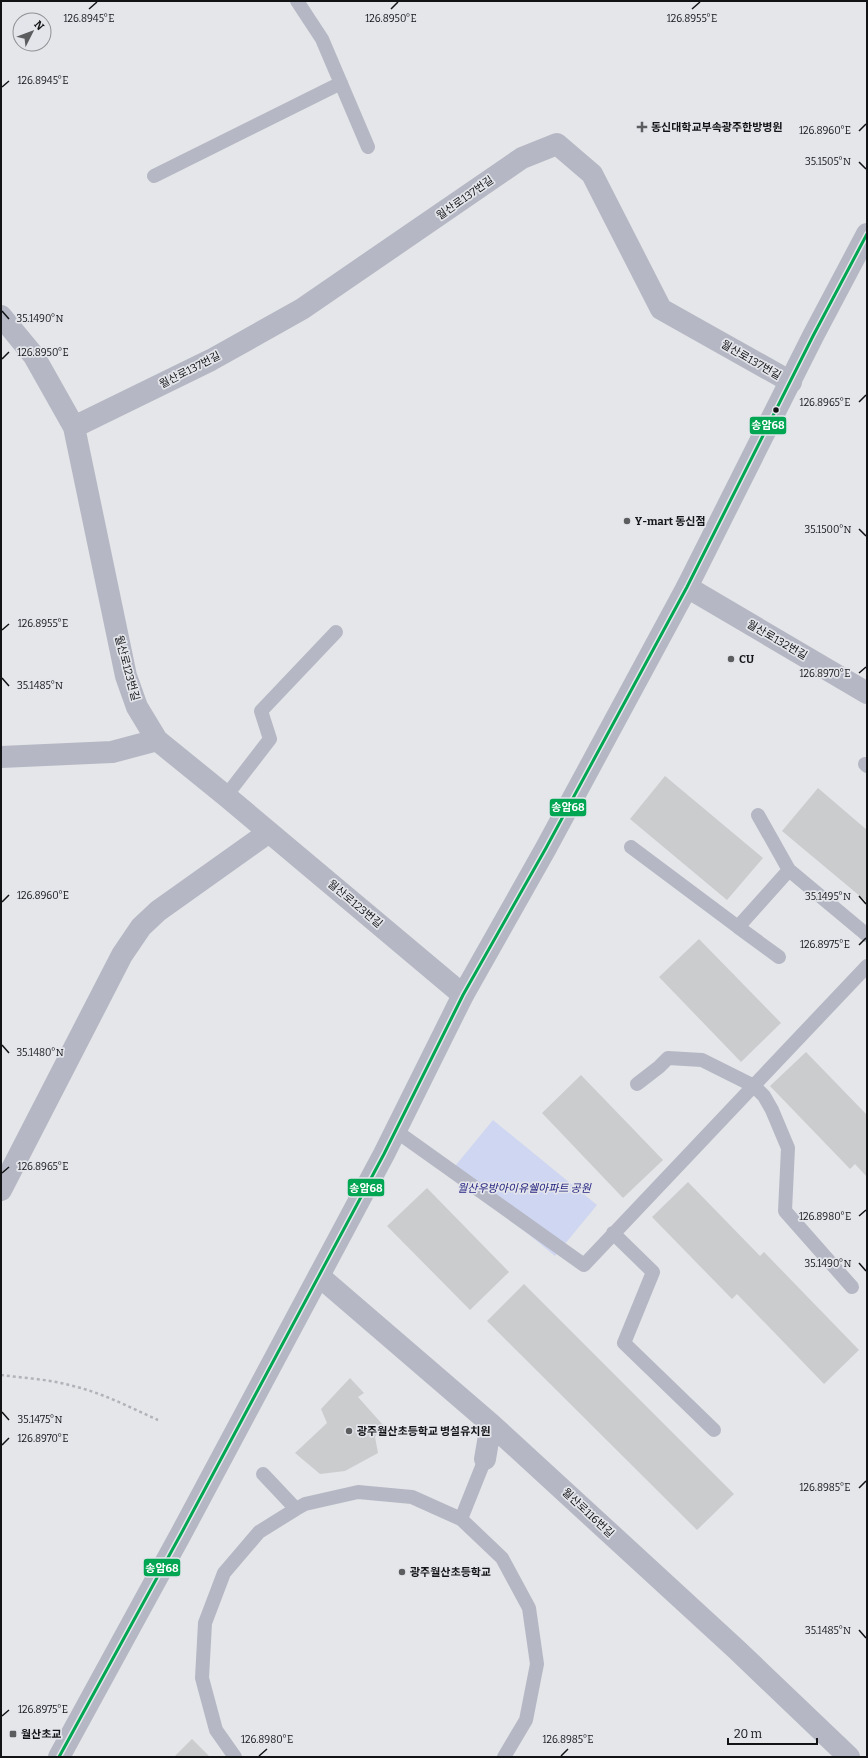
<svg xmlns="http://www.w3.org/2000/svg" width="868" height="1758" font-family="Bitter,'Noto Sans KR',serif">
<rect width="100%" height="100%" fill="#e5e6e9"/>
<path fill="#cfd6f1" d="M493,1120L597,1205L555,1256L451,1171Z"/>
<path fill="#cbccce" d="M665,776L763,858L727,900L630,819Z
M818,788L867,830V902L782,831Z
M699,939L781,1023L741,1062L659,977Z
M806,1052L867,1115V1177L855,1164L850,1169L770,1086Z
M581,1075L663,1160L623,1198L542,1113Z
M688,1182L760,1256L764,1252L859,1350L824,1384L737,1294L732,1299L652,1217Z
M427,1188L509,1272L470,1310L387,1226Z
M524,1284L734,1494L697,1530L487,1321Z
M350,1378L364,1393L358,1397L383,1425L375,1437L378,1453L345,1471L320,1474L295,1453L327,1423L321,1409Z
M192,1739L210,1757H174Z"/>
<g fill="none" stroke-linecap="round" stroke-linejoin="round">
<path stroke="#b1b3ba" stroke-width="2.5" stroke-dasharray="3 3" stroke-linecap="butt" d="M1,1375C23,1378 47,1379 69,1385C101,1392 129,1407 158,1420"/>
<path stroke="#b5b8c4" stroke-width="14" d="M297,1L322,39L368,147
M154,176L341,83
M865,764L867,766
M226,796L270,739L261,711L336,632
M758,815L789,870L867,935
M631,847L738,927
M779,957L738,927L789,870
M637,1084L659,1067L668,1058L702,1060L754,1086L764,1096L772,1110L788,1148L785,1211L852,1287
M396,1131L584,1265L867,966
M613,1233L653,1272L624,1343L714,1430
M263,1474L296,1509
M461,1519L485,1459
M235,1757L216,1730L202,1678L205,1623L224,1573L259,1532L296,1509L305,1504L358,1492L412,1497L461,1519L502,1558L529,1608L537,1664L526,1720L504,1757"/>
<path stroke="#b5b8c4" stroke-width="22" d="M1,316L34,356L74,427L126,676L137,707L157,740L226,796L463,995
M74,427L211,360L302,309L522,158L557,144L592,174L661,309L791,382
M687,587L867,693
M1,757L112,752L157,740
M1,1190L122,955L141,927L158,911L269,832
M319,1276L491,1424L736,1649L849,1757
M485,1459L491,1424"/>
<path stroke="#b5b8c4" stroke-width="22" d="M59,1757L182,1532L384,1154L463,995L546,848L687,587L813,336L867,234"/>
<g stroke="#e3e5eb" stroke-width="6">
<path id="bus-1" d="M59,1757L182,1532L384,1154L463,995L546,848L687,587L813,336L867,234"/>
</g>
<use href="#bus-1" stroke="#00a651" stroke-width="3"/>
</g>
<path fill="none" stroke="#121315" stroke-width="1.5" d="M89,9L97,2M391,9L398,2M692,9L700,2M2,87L9,81M859,131L866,124M859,162L866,169M2,311L9,319M2,359L9,352M859,402L866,395M859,529L866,536M2,630L9,624M859,673L866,667M2,678L9,686M859,896L866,904M2,902L9,895M859,945L866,938M2,1045L9,1053M2,1173L9,1167M859,1216L866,1210M859,1263L866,1271M2,1412L9,1420M2,1445L9,1438M859,1488L866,1481M859,1630L866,1638M2,1716L9,1710M259,1756L267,1749M561,1756L568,1749"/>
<g fill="#5c5d5f" stroke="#e3e5eb" stroke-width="1.5">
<path d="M640 121h4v4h4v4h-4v4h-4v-4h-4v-4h4z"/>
<circle cx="627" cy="521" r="4"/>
<circle cx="731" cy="659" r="4"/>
<circle cx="349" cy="1431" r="4"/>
<circle cx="402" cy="1572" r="4"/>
<rect x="9" y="1730" width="8" height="8" rx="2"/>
</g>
<circle fill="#121315" stroke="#e3e5eb" stroke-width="1.5" cx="776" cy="410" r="3.5"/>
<g text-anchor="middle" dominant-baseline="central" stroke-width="3.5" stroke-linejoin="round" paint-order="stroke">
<g font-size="11" font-weight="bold" fill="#121315" stroke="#e3e5eb" text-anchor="start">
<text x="651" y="127">동신대학교부속광주한방병원</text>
<text x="635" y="521">Y-mart 동신점</text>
<text x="739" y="659">CU</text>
<text x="357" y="1431">광주월산초등학교 병설유치원</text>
<text x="410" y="1572">광주월산초등학교</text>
<text x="21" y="1734">월산초교</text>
</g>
<g font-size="11" fill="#121315" stroke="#e3e5eb">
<text transform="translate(465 198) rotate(-35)">월산로137번길</text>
<text transform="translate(751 360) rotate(30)">월산로137번길</text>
<text transform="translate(190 370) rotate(-27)">월산로137번길</text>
<text transform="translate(777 640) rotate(30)">월산로132번길</text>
<text transform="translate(127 668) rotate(75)">월산로123번길</text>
<text transform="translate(355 904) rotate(40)">월산로123번길</text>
<text transform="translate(588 1513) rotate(43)">월산로116번길</text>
</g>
<g font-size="11" font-style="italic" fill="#201f7e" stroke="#e3e5eb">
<text x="524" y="1188">월산우방아이유쉘아파트 공원</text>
</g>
</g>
<g font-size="10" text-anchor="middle" fill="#121315" stroke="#e3e5eb" stroke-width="3.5" stroke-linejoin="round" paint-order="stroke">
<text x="692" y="22">126.8955°E</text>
<text x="89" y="22">126.8945°E</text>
<text x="391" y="22">126.8950°E</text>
<text x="43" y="84">126.8945°E</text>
<text x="825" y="134">126.8960°E</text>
<text x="828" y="165">35.1505°N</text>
<text x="40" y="322">35.1490°N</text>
<text x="43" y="356">126.8950°E</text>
<text x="825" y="406">126.8965°E</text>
<text x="828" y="533">35.1500°N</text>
<text x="43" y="627">126.8955°E</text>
<text x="825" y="677">126.8970°E</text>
<text x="40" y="689">35.1485°N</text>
<text x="43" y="899">126.8960°E</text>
<text x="828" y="900">35.1495°N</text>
<text x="825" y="948">126.8975°E</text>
<text x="40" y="1056">35.1480°N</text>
<text x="43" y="1170">126.8965°E</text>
<text x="825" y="1220">126.8980°E</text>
<text x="828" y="1267">35.1490°N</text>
<text x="40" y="1423">35.1475°N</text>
<text x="43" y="1442">126.8970°E</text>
<text x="825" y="1491">126.8985°E</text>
<text x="828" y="1634">35.1485°N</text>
<text x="43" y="1713">126.8975°E</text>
<text x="267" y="1743">126.8980°E</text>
<text x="568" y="1743">126.8985°E</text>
</g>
<g stroke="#e3e5eb" stroke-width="1.5">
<rect x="749" y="416" width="38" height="19" rx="4" fill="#00a651"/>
<rect x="549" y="798" width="38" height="19" rx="4" fill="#00a651"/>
<rect x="347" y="1178" width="38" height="19" rx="4" fill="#00a651"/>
<rect x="143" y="1558" width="38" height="19" rx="4" fill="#00a651"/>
</g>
<g font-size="11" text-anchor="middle" font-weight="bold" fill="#fff">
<text x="768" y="429">송암68</text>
<text x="568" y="811">송암68</text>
<text x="366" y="1192">송암68</text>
<text x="162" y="1572">송암68</text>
</g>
<rect width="868" height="1758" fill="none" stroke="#121315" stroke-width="4"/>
<g transform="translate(32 32) rotate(48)"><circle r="19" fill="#e3e5eb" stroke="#8f9195"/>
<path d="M0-3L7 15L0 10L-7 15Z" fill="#5c5d5f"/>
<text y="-6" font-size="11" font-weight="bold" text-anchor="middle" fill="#121315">N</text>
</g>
<path d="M728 1738v6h89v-6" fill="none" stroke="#121315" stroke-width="2"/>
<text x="734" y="1738" font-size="12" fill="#121315" stroke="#e3e5eb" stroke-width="3" paint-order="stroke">20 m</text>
</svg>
